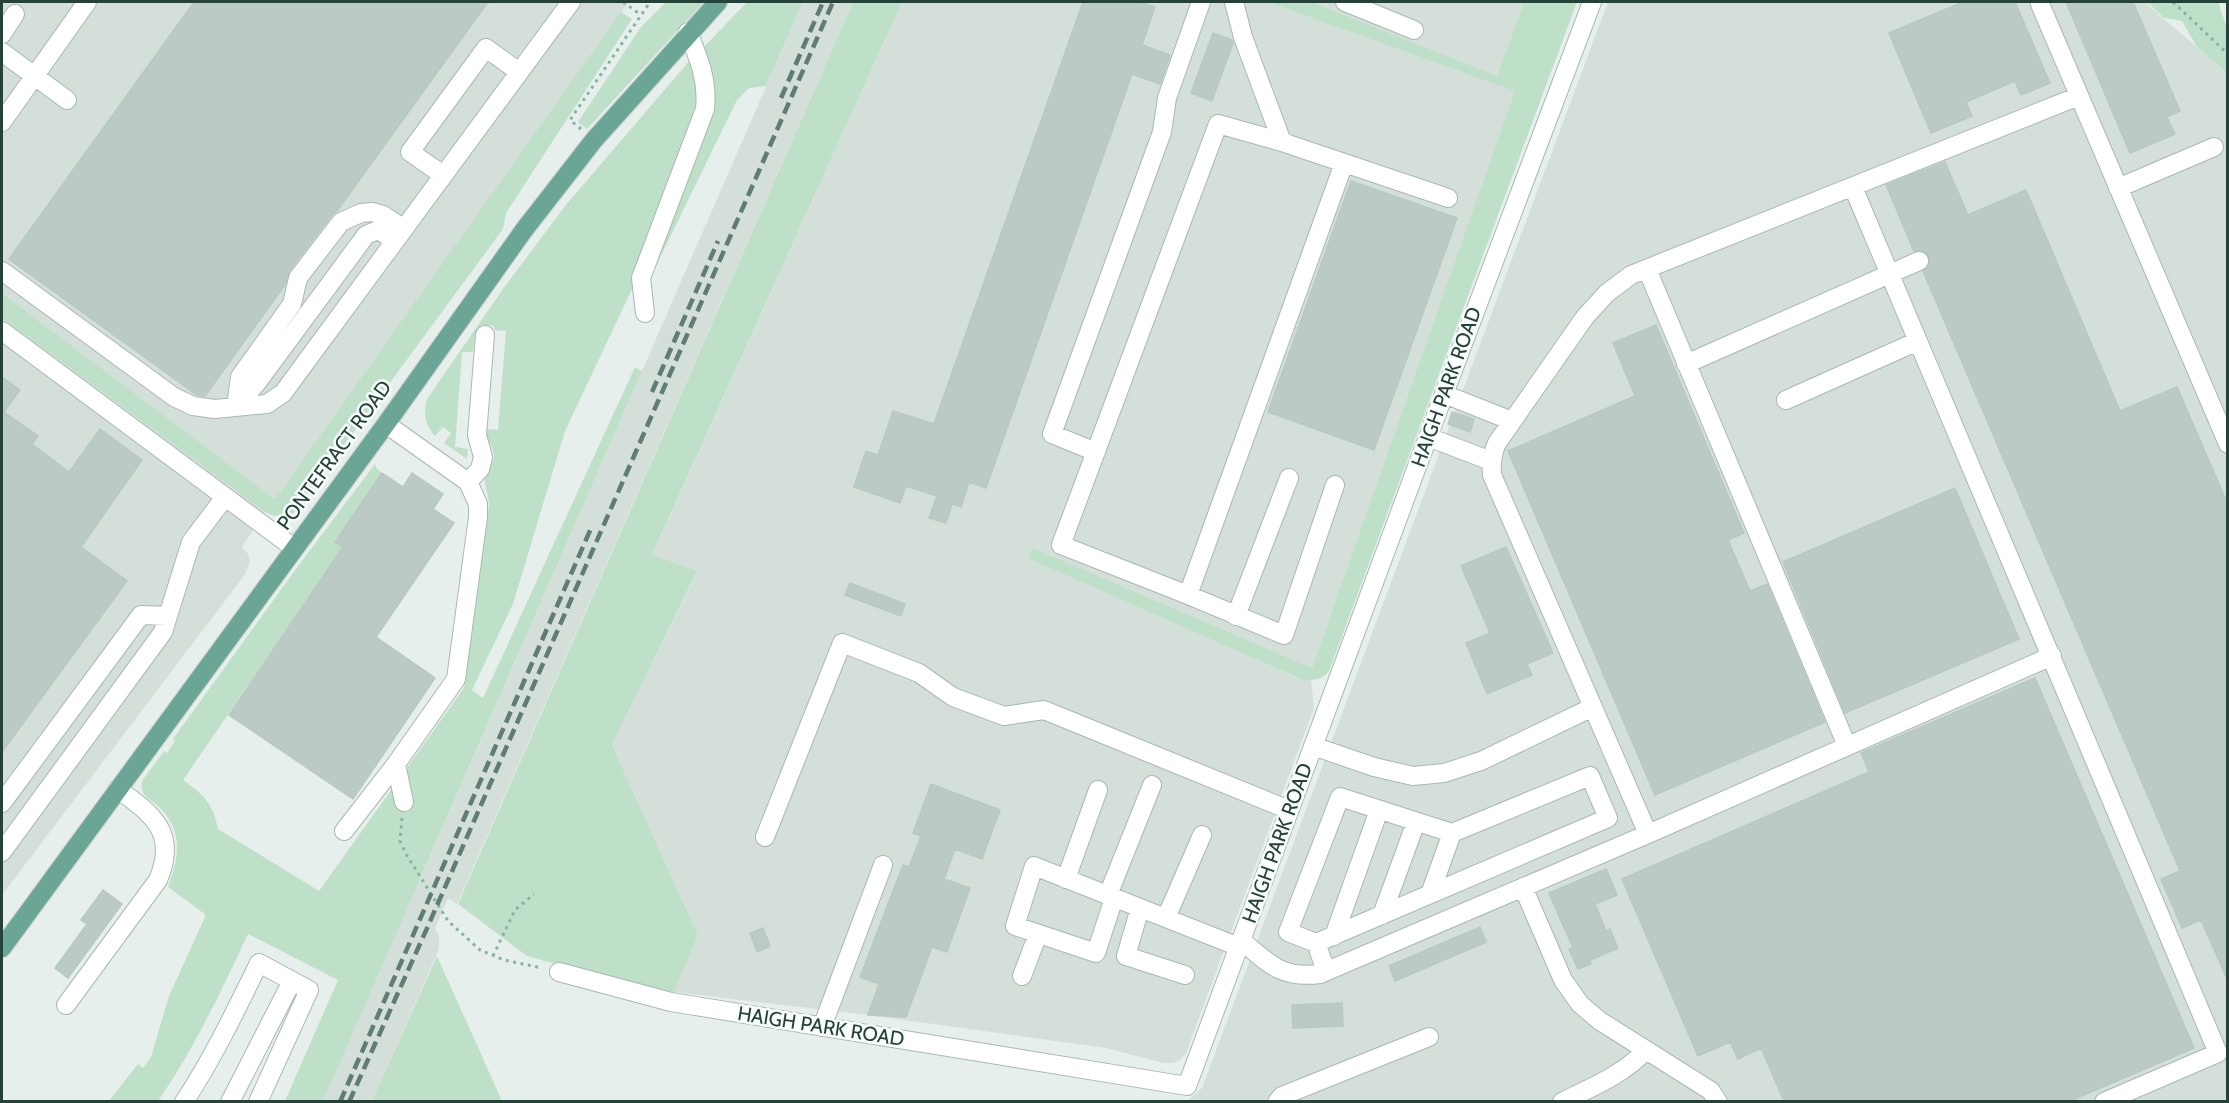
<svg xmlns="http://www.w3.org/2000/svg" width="2229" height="1103" font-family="Cabin,sans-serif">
<rect width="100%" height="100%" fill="#e6efeb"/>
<path fill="#d4dfda" d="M2,2H629L275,499L2,293Z
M803,2H853L457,904L448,898L435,929L439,936V949L372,1101L323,1102L391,897L416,889Z
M902,2H1268L1516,90L1312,668L1033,549L1029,557L1303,680H1311L1314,708L1186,1053L1180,1060L1173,1063H1163L1106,1048L868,1015L674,992L698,935L612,745L697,572L652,556Z
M1312,2H1524L1497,77Z
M1608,2H2147L2149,6L2227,73V1101L1186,1102L1202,1088Z
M2,318L265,512L242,547L247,552L250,561L246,573L2,895Z"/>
<path fill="#bfe0c8" d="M666,2H704L587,129L578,122L641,27Z
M747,2H803L766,86L749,88L737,100L655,268L658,242L714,93L711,70L702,49Z
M853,2H902L652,555L697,571L612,745L698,935L674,992L638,987L527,956L458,904Z
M1268,2H1286L1291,4L1292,2H1312L1497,76L1524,2H1577L1329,671C1322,680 1315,680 1303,680L1028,558L1033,548L1312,668L1515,91Z
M2147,2H2218L2227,28V73L2197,47L2182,21L2164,18Z
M621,12L632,19L506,213L503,229L294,513L274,516L265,512L2,318V293L275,499Z
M691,59L701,101L634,285L565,431L513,604L472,690L483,698L635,367L642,371L323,1101H285L338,980L248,934C221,992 194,1049 158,1101L108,1102L138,1064L143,1068L151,1057L169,996L206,915L168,887C178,860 184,834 162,810C153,799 139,798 142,781L164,751L167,753L175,741L173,739L293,573L375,464L377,469L382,473L335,542L343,547L183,780C204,795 213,803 218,829L319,891L464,688L489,505C489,496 484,484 485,477C487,469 494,464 494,455C493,445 485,439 486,429L498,430L506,331L494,330V326L482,325L475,335L473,352H462L455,447L468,449L467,459L444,443L451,433L443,427L435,436C425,424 423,414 427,399L503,289L565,206Z
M437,956L502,1101H372Z"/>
<path fill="#bbcac4" stroke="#b8c9c2" stroke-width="1.5" d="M194,2H488L337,211L332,215L289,271L285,285L205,396L197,395L9,259Z
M1083,2H1140L1155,7L1142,45L1170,55L1160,84L1132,74L986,488L969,482L961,507L952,504L946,523L929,518L937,496L906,486L900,503L854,487L866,451L878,455L893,411L934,424Z
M1963,2H2015L2050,83L2021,95L2015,81L1966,102L1972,116L1931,133L1889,33Z
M2066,2H2133L2180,111L2167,117L2175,134L2130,153Z
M1213,33L1232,40L1233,43L1212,101L1191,93Z
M1945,162L1968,215L2026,190L2120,411L2177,387L2228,505V981L2201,920L2182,928L2161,879L2180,871L1923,271L1928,267L1929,257L1925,252L1914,251L1886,185Z
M1351,181L1457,218L1374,450L1268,412Z
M1656,325L1744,533L1728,540L1750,591L1767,584L1825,722L1655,795L1508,451L1635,396L1613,343Z
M2,377L20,390L4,412L38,436L32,444L69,472L100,429L142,460L81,547L127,581L2,752Z
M1452,412L1474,419L1470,432L1448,424Z
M382,473L403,487L412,473L443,494L433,509L454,523L376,637L435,678L353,799L229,715L343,547L335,542Z
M1955,488L2019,639L1845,713L1783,562Z
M1506,547L1553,653L1527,664L1532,675L1487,694L1466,643L1490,633L1461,566Z
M850,583L905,604L901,616L845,595Z
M2035,678L2194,1048L2070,1101H1784L1761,1048L1738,1059L1730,1042L1698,1056L1622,879L1869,772L1861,753Z
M931,784L1000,810L982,859L955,849L944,879L970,888L947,952L932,947L906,1017L868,1015L879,984L860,977L903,865L909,867L921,836L913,833Z
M1606,869L1617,895L1595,904L1606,931L1610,929L1618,948L1590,960L1591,964L1578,969L1569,949L1573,948L1549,893Z
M103,890L122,904L68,978L55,968L87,924L81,920Z
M1480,927L1486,942L1395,981L1389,966Z
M763,928L770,946L757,952L750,933Z
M1342,1003L1343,1026L1293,1028L1292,1005Z"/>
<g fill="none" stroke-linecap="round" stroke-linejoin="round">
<g stroke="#a8b8b2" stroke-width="20">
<path id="minor" d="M1234,2L1243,37L1282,142L1448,198
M1345,2L1414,30
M2040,4L2228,444
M2,34L15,14
M2,52L67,100
M2,122L87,2
M443,175L410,152L486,48L519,72
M1853,187L2218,1053L2104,1102
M2118,188L2214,147
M1647,269L1847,746
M2,271L174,397L193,406L215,409L267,404L283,393L571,2
M645,313L641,278L705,109C708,80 699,59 688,32
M2,331L294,548
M1686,364L1919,261
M1444,394L1512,421
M1786,400L1918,341
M236,406L240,377L292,304L298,278L341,222L361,213L372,212L383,215L404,229
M236,406L256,384L366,235L378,230L395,240
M1428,437L1491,461
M1096,452L1052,434L1162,132L1167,98L1201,2
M468,482L480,469L483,457L477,435L485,335
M1335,485L1284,635L1188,595L1344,163
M1188,595L1061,545L1218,124L1282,142
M1236,616L1289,478
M1313,746L1374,767L1413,776L1444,773L1481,761L1593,707
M396,764L404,802
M2,803L141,615L168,616
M344,831L396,764L456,679L478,517V504L468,482L386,424
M1648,834L1492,475C1491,463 1492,454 1497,443L1585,317L1607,293L1631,275L2079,96
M765,837L842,643L919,673L953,697L1004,716L1044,710L1289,810
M2,852L163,632L191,542L225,497
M1066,879L1098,790
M1523,887L1563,980L1580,1004L1600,1021L1711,1091L1718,1102
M1430,894L1452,833
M1108,895L1152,785
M1114,898L1096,953L1015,926L1034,866L1239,947
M1140,908L1126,956L1185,975
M1382,915L1416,822
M1166,918L1202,835
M1334,936L1379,810
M1241,940C1268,963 1281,979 1320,974L1648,834L2052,656
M1316,943L1608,818L1590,776L1452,833L1340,797L1288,932L1316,943L1326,971
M559,972L671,1002L1187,1086L1444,394L1592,2
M1022,976L1038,934
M66,1005L158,880C178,833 153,815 118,789
M822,1027L883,865
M184,1102C213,1058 236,1010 259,963L309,990L258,1102
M230,1102L292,981
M1277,1102L1282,1096L1429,1037
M1562,1102C1592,1087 1623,1075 1646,1050"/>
</g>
<g stroke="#c2cac8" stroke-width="20">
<path id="major" d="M2,948L386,424L524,230L594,140L718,2"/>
</g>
<path stroke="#86b3a5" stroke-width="3" stroke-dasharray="3 4.5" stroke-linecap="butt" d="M623,2L641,15
M2173,2L2228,54
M581,129L570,120L650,2
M402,818L400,841L406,854L448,921L480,950L504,960L542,968
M493,956L515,910L534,894"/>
<use href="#minor" stroke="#fff" stroke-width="18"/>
<use href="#major" stroke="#6aa596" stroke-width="18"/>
<path stroke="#5f7d75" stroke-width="4.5" stroke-dasharray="12 6" stroke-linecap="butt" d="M781,98L823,2
M652,392L718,241
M340,1102L592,526
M349,1102L428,926L833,2"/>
</g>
<g text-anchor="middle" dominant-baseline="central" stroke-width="5" stroke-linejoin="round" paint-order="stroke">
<g font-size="20" fill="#24423a" stroke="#f7fbf9">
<text transform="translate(1446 387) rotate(-70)">HAIGH PARK ROAD</text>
<text transform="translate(334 455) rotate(-54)">PONTEFRACT ROAD</text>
<text transform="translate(1277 843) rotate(-70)">HAIGH PARK ROAD</text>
<text transform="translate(821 1026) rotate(9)">HAIGH PARK ROAD</text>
</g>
</g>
<rect width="2229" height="1103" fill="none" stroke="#24423a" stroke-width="6"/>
</svg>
